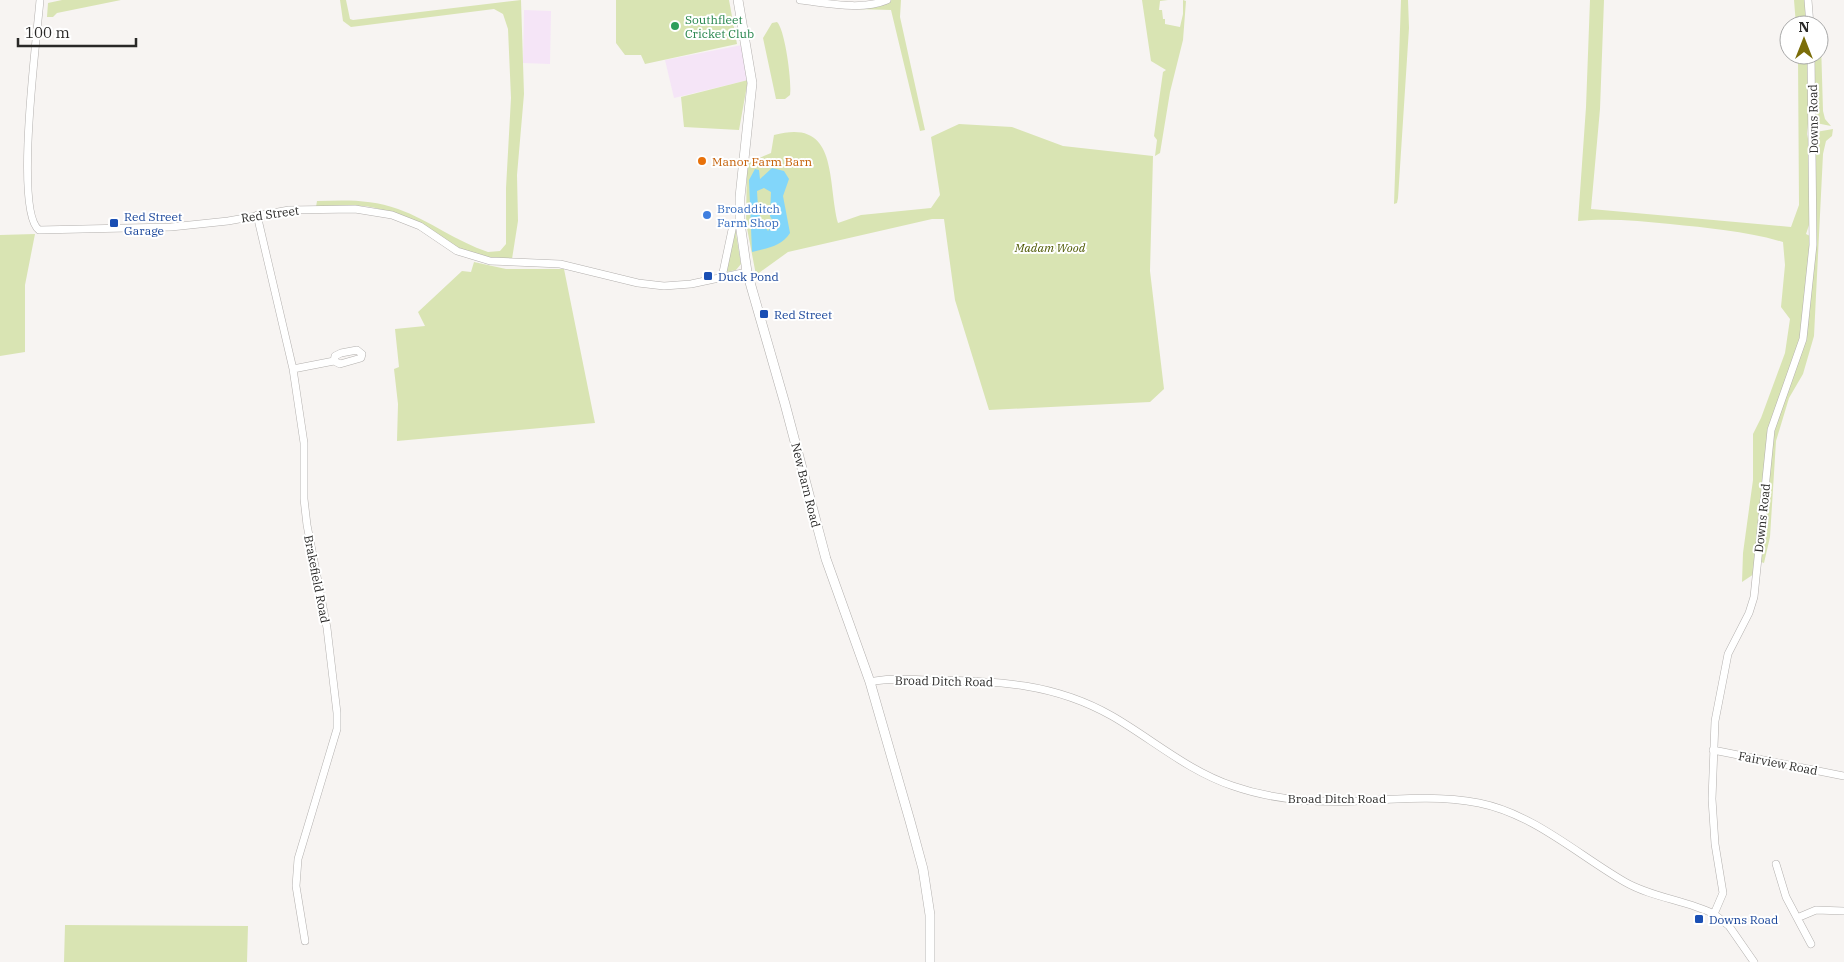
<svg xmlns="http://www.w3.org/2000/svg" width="1844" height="962" font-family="'IBM Plex Serif',serif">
<rect width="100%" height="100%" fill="#f7f4f2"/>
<path fill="#f5e5f7" d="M524,10L551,11L550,64L523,63Z
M742,45L748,80L674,98L665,60Z"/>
<path fill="#d9e4b3" d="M62,0H121L57,13L53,17H47L48,3Z
M340,0H346L350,19L353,20L521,0L524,94L517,175L518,221L512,259C464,263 427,228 385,211C364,203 338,206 316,207L317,201C345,200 371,199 398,209C429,220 457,242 488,252L500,251L506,244V188L511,98L508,29L503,14L494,9L351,27L343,21Z
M616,0H729L737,44L645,64L641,55H625L616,43Z
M892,0H901L900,17L925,130L920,131L891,10L855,9Z
M1142,0H1168L1160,1L1159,10H1162L1163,19H1165V24L1180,27L1183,14V0L1186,1L1183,40L1170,92L1160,153L1155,156L1157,140L1154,136L1163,72L1166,70L1151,61Z
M1401,0H1408L1409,28L1398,198L1397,203L1394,204Z
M1590,0H1604L1600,109L1591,209L1791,227L1799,205L1798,59V55H1809L1810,104L1807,134L1811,153L1810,222L1806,234L1810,236L1811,244L1799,347L1772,418L1754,574L1742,582L1743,553L1753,480V434L1761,418L1785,353L1790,319L1781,307L1785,265L1783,242C1746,231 1708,228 1670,224C1640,221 1608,218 1578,221L1586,107Z
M1794,0H1806L1808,25H1796Z
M777,22C785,29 792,83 790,95L785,99H776L763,38L772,23Z
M1819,42L1821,43L1823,111L1825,119L1831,126L1816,123L1813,55H1819Z
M748,80L739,130L684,127L681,97Z
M959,124L1012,127L1063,146L1153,156L1150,271L1164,389L1150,402L989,410L955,300L944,219H932L788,252L756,275L746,223L747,163L771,153L774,135C839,117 827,181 838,223L861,215L931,208L940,195L931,137Z
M1833,129L1832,136L1826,141L1823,154L1814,336L1803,374L1789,398L1776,441L1770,537L1764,563L1761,562L1772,432L1804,344L1816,132Z
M735,227L741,264L736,270L726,272Z
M35,234L25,285V352L0,356V235Z
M474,262L506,269H564L595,423L397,441L398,404L394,369L399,367L395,329L425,326L418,312L462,271L471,272Z
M65,925L248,926L247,962H64Z"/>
<path fill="#82d6fa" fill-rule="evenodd" d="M772,168L784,171L789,179L783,196L790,233C781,247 767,248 752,252L749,180L755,169L759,170L760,179ZM764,188L771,192L770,216L774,223L768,231C758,218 758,207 757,191Z"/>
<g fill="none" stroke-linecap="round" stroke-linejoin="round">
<g stroke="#b3b0ae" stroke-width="8">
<path id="minor" d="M40,0C37,37 14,211 39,230L171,227L228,221L289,210L355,209L392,215L420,226L457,251L490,261L560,264L638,283L664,286L691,284L747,272
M800,0C827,3 861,11 887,0
M1808,0L1810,25
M257,215L293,369L304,443V499L307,525L327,628L337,713V729L298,859L296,886L305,941
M722,277L733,225L740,221
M293,369L334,361L340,364L361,358L362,354L357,350L341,353L335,356L334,361
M870,682C890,677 912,680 933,680C998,681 1054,683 1112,716C1152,739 1188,771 1233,786C1273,800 1316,803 1358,801C1398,799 1438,795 1479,803C1534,814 1578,855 1625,882C1653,898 1686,900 1714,914
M1713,750L1844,776
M1776,864L1786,897L1811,944
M1797,918L1816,910L1844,911
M1754,962L1729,926L1714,914L1723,893L1715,844L1712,799L1715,721L1728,654L1749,613L1754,597L1771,430L1803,339L1813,245L1811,55"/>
</g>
<g stroke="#b3b0ae" stroke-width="10">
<path id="tertiary" d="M738,0L752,83L740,197V223L747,272L785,404L826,559L870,682L910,821L923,869L930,915V962"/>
</g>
<use href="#minor" stroke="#fff" stroke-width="7"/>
<use href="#tertiary" stroke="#fff" stroke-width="9"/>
</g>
<circle fill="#2e9e5b" stroke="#fff" stroke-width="2" cx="675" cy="26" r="5"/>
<circle fill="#e8710a" stroke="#fff" stroke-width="2" cx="702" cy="161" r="5"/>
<circle fill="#3f7fe0" stroke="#fff" stroke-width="2" cx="707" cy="215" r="5"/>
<g fill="#1a4fb4" stroke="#fff" stroke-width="2">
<rect x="109" y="218" width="10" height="10" rx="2.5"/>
<rect x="703" y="271" width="10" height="10" rx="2.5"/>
<rect x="759" y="309" width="10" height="10" rx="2.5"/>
<rect x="1694" y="914" width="10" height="10" rx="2.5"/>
</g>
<g text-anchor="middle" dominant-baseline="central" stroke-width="4" stroke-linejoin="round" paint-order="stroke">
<g font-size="12" fill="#27864d" stroke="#fff" text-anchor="start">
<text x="685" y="19">Southfleet<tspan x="685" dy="14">Cricket Club</tspan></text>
</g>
<g font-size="12" fill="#292827" stroke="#fff">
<text transform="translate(1813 119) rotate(-91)">Downs Road</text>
<text transform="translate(270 214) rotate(-8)">Red Street</text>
<text transform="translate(806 485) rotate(76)">New Barn Road</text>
<text transform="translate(1762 518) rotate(-84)">Downs Road</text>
<text transform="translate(317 579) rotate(79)">Brakefield Road</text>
<text transform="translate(944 681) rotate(1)">Broad Ditch Road</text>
<text transform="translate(1778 763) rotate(11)">Fairview Road</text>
<text x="1337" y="798">Broad Ditch Road</text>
</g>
<g font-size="12" fill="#c56008" stroke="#fff" text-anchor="start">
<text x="712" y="161">Manor Farm Barn</text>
</g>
<g font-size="12" fill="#366cbe" stroke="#fff" text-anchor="start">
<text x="717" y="208">Broadditch<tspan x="717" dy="14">Farm Shop</tspan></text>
</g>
<g font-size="12" fill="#164399" stroke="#fff" text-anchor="start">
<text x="124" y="216">Red Street<tspan x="124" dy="14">Garage</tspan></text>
<text x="718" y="276">Duck Pond</text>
<text x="774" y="314">Red Street</text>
<text x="1709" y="919">Downs Road</text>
</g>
<g font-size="12" font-style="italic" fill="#4d5801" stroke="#fff">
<text x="1050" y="247">Madam Wood</text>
</g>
</g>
<g transform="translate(1804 40)"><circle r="24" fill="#ffffff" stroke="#a9a9a9"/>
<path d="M0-4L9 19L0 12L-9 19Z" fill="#7b6d09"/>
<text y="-8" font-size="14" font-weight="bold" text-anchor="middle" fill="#292827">N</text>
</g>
<path d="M18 38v8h118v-8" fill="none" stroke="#292827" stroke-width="2.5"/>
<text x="25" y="38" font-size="15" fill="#292827" stroke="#ffffff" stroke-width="4" paint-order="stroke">100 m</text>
</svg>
